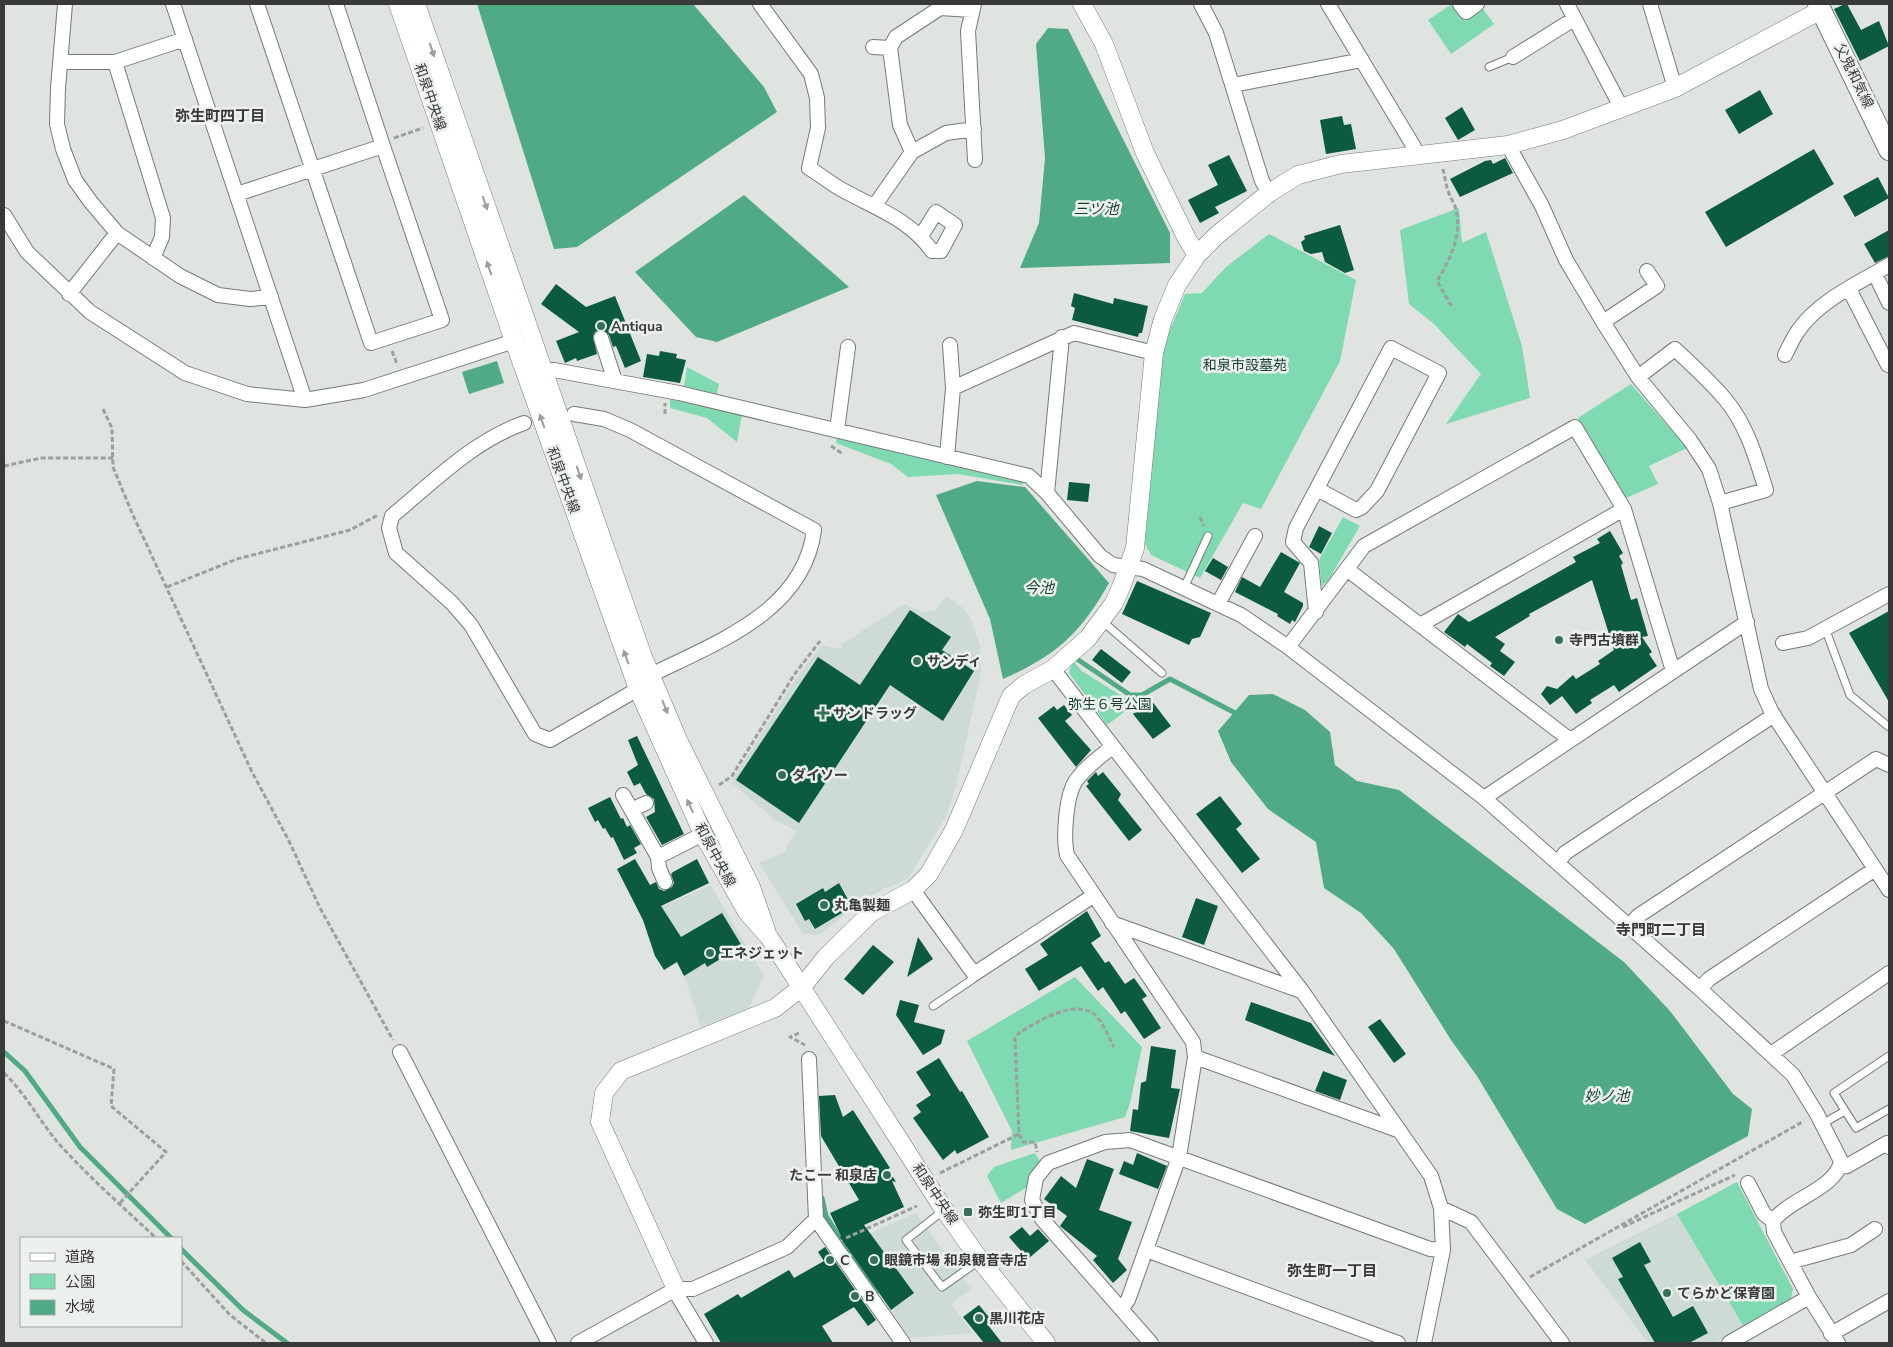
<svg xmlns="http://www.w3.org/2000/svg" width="1893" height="1347" font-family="'Nunito Sans','Noto Sans JP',sans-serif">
<rect width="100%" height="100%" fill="#dfe4e1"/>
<path fill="#cedbd4" d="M946,596L963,608L970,617L980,645L981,673L957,782L947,815L908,879L881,890L856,906L819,935L803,934L759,863L784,852L796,831L775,820L731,782L797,677L822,645L841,649L842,644L904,604L923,612L935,611Z
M711,885L764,976L749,1008L701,1027L685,978L668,949L655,956L641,916Z
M916,1213L971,1289L951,1304L973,1333L909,1338L846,1244Z
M1677,1214L1744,1327L1714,1343H1648L1585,1260Z"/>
<path fill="#7fd9b2" d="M1452,4L1465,21L1483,9L1494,24L1451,54L1428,20Z
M1459,208L1462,243L1486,232L1522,346L1530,398L1446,424L1481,374L1434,324L1409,304L1400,230Z
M1269,234L1356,280L1340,361L1261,509L1243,503L1200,578L1151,555L1145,544L1162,349L1185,294L1202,293L1226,267Z
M687,367L719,384L717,394L684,386Z
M1631,384L1687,448L1649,466L1658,484L1626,498L1578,418Z
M670,399L742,415L737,442L707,418L670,408Z
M837,437L1024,482L1022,485L958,474L908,477L891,464L836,443Z
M1343,517L1360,526L1329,579L1322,586L1319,560Z
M1074,662L1082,671L1128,700H1135V704L1107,725L1069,673L1071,664Z
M1075,977L1142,1047L1130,1103L1125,1117L1011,1150L1012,1131L967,1041Z
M1035,1153L1040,1161L1029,1179L1027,1187L1001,1203L987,1176L994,1167Z
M1737,1182L1793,1289L1790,1302L1744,1327L1677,1214Z"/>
<path fill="#4faa85" d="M477,4H693L764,87L777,112L577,247L554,249Z
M1048,28L1068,29L1170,233V263L1020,268L1039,223L1045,158L1036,44Z
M744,195L849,287L717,342L696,337L635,272Z
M497,361L504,383L469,394L462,372Z
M977,481L1025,487L1109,583C1080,634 1057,655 1003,679L990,619L936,495Z
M1273,694L1305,710L1330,732L1335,765L1357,781L1399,790L1624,962L1670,1011L1733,1094L1752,1109L1748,1136L1585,1224L1557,1209L1477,1076L1451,1040L1394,949L1361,913L1324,888L1316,842L1268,809L1231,762L1218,731L1249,695Z"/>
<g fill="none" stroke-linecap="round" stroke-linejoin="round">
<path stroke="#4faa85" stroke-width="5" d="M1077,659L1130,695H1142L1170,679L1239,715
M4,1052L25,1071L80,1147L171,1238
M822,1198L826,1216L840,1238
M843,1243L876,1293
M181,1249L243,1310L287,1343"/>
</g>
<path fill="#0c5a40" d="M1845,4H1847L1861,30L1879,21L1889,46L1860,61L1834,9Z
M1760,90L1773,114L1739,134L1725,110Z
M1462,107L1475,130L1458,140L1445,118Z
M1342,116L1344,125L1351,124L1356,149L1326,154L1320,120Z
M1814,149L1834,184L1726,247L1705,212Z
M1229,155L1247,191L1215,207L1219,213L1200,223L1188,200L1218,185L1208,165Z
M1505,158L1513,173L1460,197L1450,179L1485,161L1491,160L1493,164Z
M1878,177L1889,198L1855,217L1843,196Z
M1340,225L1354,270L1345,273L1325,262L1322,252L1311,254L1304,251L1301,242L1305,239L1304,236Z
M1889,230V256L1875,263L1864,244Z
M556,284L586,307L615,296L641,361L625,368L616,346L613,347L609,335L602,329L595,332L593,336L597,354L577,361L576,358L565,363L556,341L579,332L541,304Z
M1074,293L1113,304L1114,298L1148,306L1142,333H1139L1138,337L1072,320L1075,308L1071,306Z
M660,351L677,354L676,358L686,360L680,383L643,377L647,354L659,356Z
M1069,482L1090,484L1088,502L1067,500Z
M1319,526L1332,533L1321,554L1309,547Z
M1610,531L1623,553L1619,556L1623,563L1621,565L1631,600L1637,598L1648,636L1642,637L1652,652L1649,654L1657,666L1619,692L1614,685L1590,700L1592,703L1576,714L1562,696L1550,705L1541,694L1547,686L1557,689L1573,675L1576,679L1600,664L1598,661L1614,650L1592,580L1529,614L1530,616L1495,637L1505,644L1500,651L1515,662L1504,676L1490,666L1492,663L1467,644L1465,647L1444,632L1458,614L1469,622L1576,562L1573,557L1600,543L1597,539Z
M1281,552L1300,563L1284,592L1303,603V606L1295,622L1292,620L1290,624L1277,616L1278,614L1274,612L1235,592L1242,577L1260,587Z
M1213,558L1228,567L1221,580L1205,571Z
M1137,581L1211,613L1200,637L1192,639L1189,645L1122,614Z
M910,610L951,637L942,650L974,671L943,721L890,685L799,823L736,780L818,657L860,685Z
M1889,611V702L1849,633Z
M1101,649L1131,672L1122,683L1092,660Z
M1151,700L1171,726L1153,739L1133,714Z
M1064,705L1072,715L1065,721L1091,750L1076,767L1038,718L1054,706L1057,710Z
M637,736L684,834L662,845L646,817L655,812L654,799L646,794L640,783L634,786L627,772L638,765L628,740Z
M1096,772L1098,776L1103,772L1121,794L1118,800L1142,830L1129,841L1086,786L1089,784L1087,781Z
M1220,796L1242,824L1236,829L1260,859L1242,873L1196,814Z
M610,797L621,819L623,818L627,827L630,825L641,844L634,848L637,853L624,860L613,837L611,838L605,828L603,829L598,820L595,822L588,808Z
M635,859L650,885L656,882L659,889L664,891L672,887L674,883L671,874L673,872L697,859L709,883L661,906L681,937L722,913L742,946L707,967L705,963L684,976L677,962L664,970L655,956L643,920L617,869Z
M839,883L852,907L815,929L809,919L805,921L796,904L823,888L825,892Z
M1196,898L1218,906L1204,945L1182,937Z
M1087,911L1101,936L1091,943L1105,963L1109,961L1125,984L1134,978L1147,996L1142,999L1161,1028L1144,1039L1125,1011L1121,1014L1103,987L1098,991L1081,966L1039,991L1025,969L1048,955L1040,944Z
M918,937L933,959L907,977Z
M873,945L894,962L863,995L844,979Z
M900,1000L919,1005L914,1022L945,1030L941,1044L923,1055L896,1015Z
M1251,1002L1311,1023L1335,1056L1245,1020Z
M1380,1019L1406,1054L1394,1063L1368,1027Z
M1151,1046L1176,1050L1171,1088L1180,1089L1169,1138L1130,1131L1133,1109L1138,1110L1141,1083L1146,1081Z
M939,1058L960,1092L962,1091L989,1137L957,1154L955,1150L943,1160L913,1118L921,1112L916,1105L931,1095L916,1072Z
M1323,1071L1347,1080L1340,1100L1315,1091Z
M835,1095L843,1117L853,1110L890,1168L888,1169L896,1182L892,1181L904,1207L864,1225L914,1293L891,1310L840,1237L841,1236L830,1213L859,1200L821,1136L819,1096Z
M1137,1153L1167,1166L1158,1189L1119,1174L1124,1161L1133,1165Z
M1087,1159L1114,1169L1099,1210L1132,1222L1118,1259L1127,1270L1113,1283L1093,1260L1097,1256L1060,1226L1067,1216L1044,1199L1061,1176L1076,1188Z
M1022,1227L1030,1236L1038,1229L1049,1241L1028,1259L1009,1237Z
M1640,1242L1651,1262L1644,1265L1673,1317L1693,1306L1708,1333L1689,1343H1655L1618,1279L1623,1277L1612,1258Z
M825,1247L876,1320L868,1326L854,1307L822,1326L833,1343H721L704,1314L738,1294L741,1298L789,1270L794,1278L824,1261L818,1252Z
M979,1305L992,1321L988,1325L1002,1343H984L963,1317Z"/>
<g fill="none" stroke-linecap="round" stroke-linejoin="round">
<g stroke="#767a78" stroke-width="9">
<path id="service" d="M1489,67L1513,57
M1184,588L1208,536
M1102,621L1162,673
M1825,628L1850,695L1889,727
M933,1006L973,979L974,974
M1889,1056L1834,1093L1856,1128L1889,1109
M1822,1124L1845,1111
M944,1210L906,1240L942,1287L980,1260"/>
</g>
<g stroke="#767a78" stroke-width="16">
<path id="minor" d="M65,4L58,88L57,124L63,149L75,180L90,201L117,233L180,276L218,295L250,299L271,297
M173,4L305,400
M257,4L371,343L442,320L383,146
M760,4L811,74L817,98L818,128L809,168C819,174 829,182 839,188C872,207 909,218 932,251H941L955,225L936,212L921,236
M974,4L968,31L975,160
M1201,4L1216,33L1262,181L1269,193
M1328,4L1414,147L1416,155
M1460,4L1466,12L1477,4
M1567,4L1622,109
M1650,4L1675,88
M873,47L890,48
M1513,57L1574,19
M61,62H115L185,39
M115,62L163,218L162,237L153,258
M1233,85L1362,60
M1508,145L1542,206L1566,260L1603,322L1638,377L1690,440L1709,469L1720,503L1761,689L1772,713L1889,890
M912,152L900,125L890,48L896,37L940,8L972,10
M237,194L383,146L336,4
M875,205L912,152L946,133L974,129
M4,215L27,252L90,312L185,373L247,394L305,400L364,390L514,341
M1875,274L1889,303
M1849,289L1888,365
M69,294L117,233
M1603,322L1657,286L1647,271
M601,338L615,381
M1785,355C1789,347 1793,338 1798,331C1818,301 1859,283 1889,265
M543,371L554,370L679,393L1029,476L1047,493L1100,556L1113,565L1143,569L1241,615L1288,647L1484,798L1700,989L1793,1075L1817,1114L1841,1161C1837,1188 1789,1199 1773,1221L1774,1232L1809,1297L1838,1343
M1638,377L1675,349C1692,365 1710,381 1725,399C1747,425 1756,458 1766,490L1720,503
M953,388L1074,333L1154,353
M574,414L604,419L630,430L814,530C804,612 715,643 651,675
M524,423C473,441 433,482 392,516L389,528L396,553L452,603L471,625L535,734L550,740L638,689
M837,430L848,347
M947,457L953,388L950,345
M1047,493L1062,337
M1348,570L1569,739
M1218,604L1255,536
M1316,612L1311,563L1293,542L1296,528L1391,348L1439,373L1377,491L1362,507L1356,510L1317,489
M1420,625L1624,509
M1783,643L1808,638L1889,594
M1288,647L1364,546L1575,427L1624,509L1673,671
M1053,669L1302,991L1431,1176L1441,1208L1443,1250L1424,1343
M1112,747C1100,757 1084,768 1075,782C1066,797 1063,837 1067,855L1193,1042L1195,1057L1179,1157L1128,1300L1121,1309
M623,795L658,857L703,834
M1484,798L1747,622
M633,809L646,803
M658,857L659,868L665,882
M1558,863L1565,853L1774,715
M913,890L974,974L1093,896
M1112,923L1301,991
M1630,926L1638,916L1876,759L1889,765
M1700,989L1709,979L1875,869
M400,1052L549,1343
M1771,1054L1889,973
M1195,1057L1400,1131
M1840,1167L1847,1166L1887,1143L1889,1147
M1748,1183L1764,1214L1773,1221
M1441,1208L1471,1222L1562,1343
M816,1219L903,1343
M1146,1250L1398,1343
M1790,1262L1851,1245L1875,1229
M676,1289L679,1298L706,1343
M1831,1334L1889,1301
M578,1343L676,1289H693L787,1247L816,1219L809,1059
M1151,1343L1042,1219L1032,1200L1036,1178L1048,1163L1105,1142L1130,1140L1430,1249L1443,1250
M1729,1343L1809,1297"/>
</g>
<g stroke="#767a78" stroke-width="19">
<path id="tertiary" d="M398,4L514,341L638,689L703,834L747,912L769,937L941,1205L980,1260L1046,1343
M416,4L643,657L678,740L751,887L766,930
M1082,4L1104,44L1145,153L1187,239L1197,255
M676,1289L600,1122L604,1093L621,1071L775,1008L802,987L826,957L872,912L913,890L929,874L954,830L1011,696L1024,685L1053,669L1088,638L1114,603L1122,585L1135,548L1154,353L1163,319L1177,285L1197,255L1217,235L1269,193L1298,175L1341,164L1508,145L1563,130L1675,88L1821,10"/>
</g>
<g stroke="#767a78" stroke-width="22">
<path id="secondary" d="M1818,4L1889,150"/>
</g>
<path stroke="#9b9f9d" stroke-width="3" stroke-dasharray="5 2.5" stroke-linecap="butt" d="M394,138L423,128
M1443,169C1445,177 1446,187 1450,196C1452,200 1455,205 1456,210C1462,235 1450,260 1437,281L1452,307
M392,351L397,364
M103,409L112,428L113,467L132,513L252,772L288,839L320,908L393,1040
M665,414V403
M831,446L843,454
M4,466L41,458H113
M1200,517L1204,526
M167,587L237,559L350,530L378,515
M719,785L732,776L794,675L820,641
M4,1021L114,1069L111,1106L166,1152L119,1204
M799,1033L790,1037L805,1045
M4,1073C26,1094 40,1122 60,1145C90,1178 124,1208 156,1238
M1019,1134L1023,1142H1035L1037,1152
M940,1173L1019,1134L1015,1038L1019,1033C1038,1021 1078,996 1097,1017C1104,1025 1109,1038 1114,1047
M1623,1227L1735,1175
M846,1238L917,1206
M181,1261L230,1315L266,1343
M1530,1277L1804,1121"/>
<use href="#service" stroke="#fff" stroke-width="7"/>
<use href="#minor" stroke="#fff" stroke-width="14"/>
<use href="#tertiary" stroke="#fff" stroke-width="18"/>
<use href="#secondary" stroke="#fff" stroke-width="20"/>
</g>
<defs><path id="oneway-solid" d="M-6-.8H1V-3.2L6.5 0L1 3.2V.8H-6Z" transform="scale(1.25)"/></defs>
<g fill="#9c9c9c">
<use href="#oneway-solid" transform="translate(432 50) rotate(71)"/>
<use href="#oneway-solid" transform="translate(485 203) rotate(71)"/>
<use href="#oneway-solid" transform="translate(489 268) rotate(-109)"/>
<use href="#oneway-solid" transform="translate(542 421) rotate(-110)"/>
<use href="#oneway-solid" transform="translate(579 473) rotate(71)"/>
<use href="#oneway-solid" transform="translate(626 657) rotate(-110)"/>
<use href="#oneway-solid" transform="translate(665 707) rotate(68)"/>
<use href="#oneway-solid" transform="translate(690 806) rotate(-114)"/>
</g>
<g fill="#377059" stroke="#ecf1ee" stroke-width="2">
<circle cx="601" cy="326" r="5"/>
<circle cx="1559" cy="640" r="5"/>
<circle cx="917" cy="661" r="5"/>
<path d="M820.5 705.5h5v5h5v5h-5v5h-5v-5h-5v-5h5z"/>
<circle cx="782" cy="775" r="5"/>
<circle cx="824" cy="905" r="5"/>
<circle cx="710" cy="953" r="5"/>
<circle cx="887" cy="1175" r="5"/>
<rect x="963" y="1207" width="10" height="10" rx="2.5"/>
<circle cx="830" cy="1260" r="5"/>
<circle cx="874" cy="1260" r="5"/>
<circle cx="1667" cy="1293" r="5"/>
<circle cx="855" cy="1296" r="5"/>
<circle cx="979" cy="1318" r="5"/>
</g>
<g text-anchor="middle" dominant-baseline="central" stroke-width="5" stroke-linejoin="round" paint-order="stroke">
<g font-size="14" fill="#383a39" stroke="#ecf1ee">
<text transform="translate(1854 76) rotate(64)">父鬼和気線</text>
<text transform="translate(430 97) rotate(71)">和泉中央線</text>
<text transform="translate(563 480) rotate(70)">和泉中央線</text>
<text transform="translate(715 855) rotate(62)">和泉中央線</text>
<text transform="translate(935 1194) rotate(56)">和泉中央線</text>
</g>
<g font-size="14" font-weight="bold" fill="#383a39" stroke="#ecf1ee" text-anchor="start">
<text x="611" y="326">Antiqua</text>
<text x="1569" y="640">寺門古墳群</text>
<text x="927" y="661">サンディ</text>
<text x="833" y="713">サンドラッグ</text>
<text x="792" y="775">ダイソー</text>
<text x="834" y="905">丸亀製麺</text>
<text x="720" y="953">エネジェット</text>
<text x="877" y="1175" text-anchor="end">たこ一 和泉店</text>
<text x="978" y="1212">弥生町1丁目</text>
<text x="840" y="1260">C</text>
<text x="884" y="1260">眼鏡市場 和泉観音寺店</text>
<text x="1677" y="1293">てらかど保育園</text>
<text x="865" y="1296">B</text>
<text x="989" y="1318">黒川花店</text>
</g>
<g font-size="14" fill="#173f2f" stroke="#ecf1ee">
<text x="1245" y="365">和泉市設墓苑</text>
<text x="1110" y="704">弥生６号公園</text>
</g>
<g font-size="15" font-weight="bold" fill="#383a39" stroke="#ecf1ee">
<text x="220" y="116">弥生町四丁目</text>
<text x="1661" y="930">寺門町二丁目</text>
<text x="1332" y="1271">弥生町一丁目</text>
</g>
<g font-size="15" font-style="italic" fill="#153d2d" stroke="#ecf1ee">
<text x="1096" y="209">三ツ池</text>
<text x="1039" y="588">今池</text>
<text x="1607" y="1096">妙ノ池</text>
</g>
</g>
<rect width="1893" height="1347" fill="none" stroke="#383a39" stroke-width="10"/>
<rect x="20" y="1237" width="162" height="90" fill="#ecf1ee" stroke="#a4a8a6"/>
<rect x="30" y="1253" width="25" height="8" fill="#ffffff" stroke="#a4a8a6"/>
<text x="65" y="1262" font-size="15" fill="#383a39">道路</text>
<rect x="30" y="1274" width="25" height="15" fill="#7fd9b2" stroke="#a4a8a6"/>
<text x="65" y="1287" font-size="15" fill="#383a39">公園</text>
<rect x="30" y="1300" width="25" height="15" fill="#4faa85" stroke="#a4a8a6"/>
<text x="65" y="1312" font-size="15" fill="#383a39">水域</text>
</svg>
